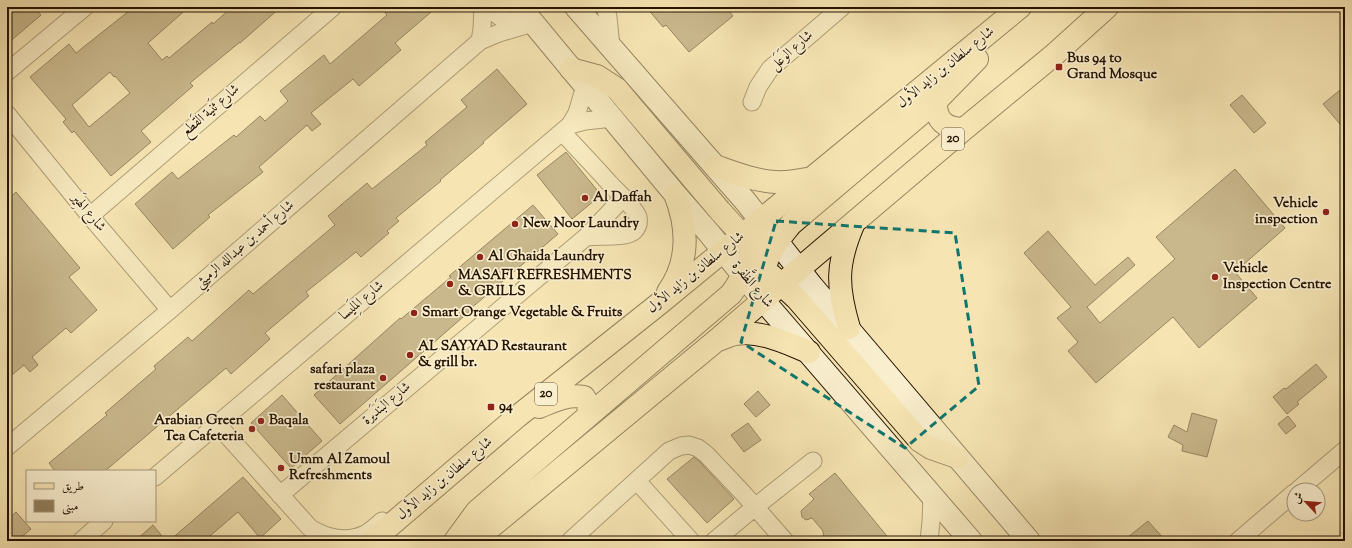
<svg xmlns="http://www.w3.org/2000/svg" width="1352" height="548" font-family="'Sorts Mill Goudy',Amiri,serif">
<rect width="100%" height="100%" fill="#f6e5b3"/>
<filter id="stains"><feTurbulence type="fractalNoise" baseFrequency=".005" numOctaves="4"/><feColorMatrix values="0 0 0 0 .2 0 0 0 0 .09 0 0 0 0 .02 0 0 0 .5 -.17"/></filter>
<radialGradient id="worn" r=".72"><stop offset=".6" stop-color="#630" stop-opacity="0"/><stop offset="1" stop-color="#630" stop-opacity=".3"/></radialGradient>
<path fill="#92805d" stroke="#251300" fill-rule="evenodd" d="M7,7H34L41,15L7,44Z
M134,7H189L148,43L162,60L167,56L169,58L212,22L213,24L232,7H281L240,43V42L190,83L193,86L141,131L151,142L111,176L74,131L72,133L63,122L66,119L30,77L69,44L76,53ZM110,72L114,77L115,76L130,93L89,127L72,105Z
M380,7H437L395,43L401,50L359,86L353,79L311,113L321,124L312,131L307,125L259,167L263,172L208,215L210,217L173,249L135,204L172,172L178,179L234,135L236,137L260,116L265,121L288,101L280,91L324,55L330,64L387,15Z
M646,7H726L733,16L689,52L666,25L663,27Z
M497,69L527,104L483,142L484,143L440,180L441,181L396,218L399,221L387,231L389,233L361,257L356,252L306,292L309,296L265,333L270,339L231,374L226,368L105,471H55L49,463L107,415L105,413L156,369L154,366L188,337L192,341L249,290L253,294L335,225L328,216L367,183L372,189L427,145L425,142L467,107L461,100Z
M1340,90L1345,96V130L1323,104Z
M1242,95L1266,123L1254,133L1230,105Z
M566,152L601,195L572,219L537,175Z
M1235,169L1285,228L1235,272L1257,298L1199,348L1173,317L1096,383L1068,351L1078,342L1057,318L1071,307L1024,253L1048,231L1095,285L1128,257L1135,265L1087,307L1100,323L1175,259L1156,237Z
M16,192L80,268L69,277L97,310L71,333L66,328L32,357L38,365L30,372L24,365L7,379V200Z
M533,205L558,234L469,310L470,311L340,424L314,395L400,318L401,319L451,277L449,276Z
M1316,364L1327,377L1297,402L1299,404L1287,414L1273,397L1284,388L1286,389Z
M758,391L770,405L756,417L744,404Z
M282,395L322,441L291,468L251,423Z
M1192,413L1217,420L1207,457L1182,451L1183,445L1168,437L1174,425L1187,432Z
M1288,416L1296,426L1286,434L1278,424Z
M748,423L761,440L744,452L731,435Z
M694,457L699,461L734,499L707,523L667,479Z
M835,473L891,541H824L823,531L812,518L806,520L802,517L801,511L814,499L809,494Z
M243,477L281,519L260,538L238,512L204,541H169Z
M16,512L31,529L17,541H7V520Z
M1148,521L1166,541H1123Z
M153,525L166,541H135Z"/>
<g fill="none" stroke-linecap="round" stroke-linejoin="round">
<g stroke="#59482d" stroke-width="19">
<path id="street" d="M487,7L500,17L519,26
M605,7L608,17L611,48
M480,41L482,29L483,7
M7,72L85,7
M752,102L758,87L770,69L842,7
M7,114L90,216L170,310
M570,125L577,113L585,86
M562,132C579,150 596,168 612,186C620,194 634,207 638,217C639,222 638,227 634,231C624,239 599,235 586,237
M90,216L333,7
M217,424L310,528C326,538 347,543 365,534C371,531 377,525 382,521
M7,447L170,310L480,41L499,33L533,23
M155,477L570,125L585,121L613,118
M637,481L691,541
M1298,490L1345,450
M280,495L586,237L623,198
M81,541L104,521
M570,541L669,451L681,446L689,445L698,448L706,454L742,492L785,541
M714,541L755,507L813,461
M929,541L931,522L932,495
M1238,541L1294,493"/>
</g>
<g stroke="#251300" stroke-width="24">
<path id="secondary" d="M520,7L675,194L709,233L763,300L971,541
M576,7L746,202L812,286L1029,541"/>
</g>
<g stroke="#251300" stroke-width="24">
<path id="primary" d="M571,69L597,76L617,89L720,211L742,235L753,245
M936,101C935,120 945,129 964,129
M715,166C735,173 755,181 776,182C788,183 801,180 813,178
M771,275L797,299L920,441L931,448L957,457
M668,292C690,261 688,227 675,194
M763,300C764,290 763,279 765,269C768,251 780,238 791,224L936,101L977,59
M849,328C837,287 836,265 853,225
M718,340C724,338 730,335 736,334C761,330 786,343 809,352
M539,407C554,401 567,394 584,397L589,405L588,415
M372,541L518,416L660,303L1020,7
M455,541L477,511L731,294C748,272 752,247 760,220
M474,541L717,340L798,270L964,129L1055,54L1107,7"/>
</g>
<use href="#street" stroke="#f9eece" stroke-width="17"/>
<use href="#secondary" stroke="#f9eece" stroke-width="22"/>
<use href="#primary" stroke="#f6e5b3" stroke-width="22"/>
</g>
<path d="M0 0H1352V548H0ZM776,221L955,233L979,386L905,448L741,342Z" fill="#f6e5b3" fill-opacity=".55" fill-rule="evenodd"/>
<path fill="none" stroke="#0f766e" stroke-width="3" stroke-dasharray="8 5" stroke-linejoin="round" d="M776,221L955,233L979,386L905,448L741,342Z"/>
<g fill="#8f2418" stroke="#f9eece" stroke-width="1.5">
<rect x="1055" y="63" width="8" height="8" rx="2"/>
<circle cx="585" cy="198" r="4"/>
<circle cx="1326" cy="212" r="4"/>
<circle cx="515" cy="224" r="4"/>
<circle cx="480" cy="257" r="4"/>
<circle cx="1215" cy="277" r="4"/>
<circle cx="450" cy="284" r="4"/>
<circle cx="414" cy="313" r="4"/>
<circle cx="410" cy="355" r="4"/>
<circle cx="383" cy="378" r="4"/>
<rect x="487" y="403" width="8" height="8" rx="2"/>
<circle cx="261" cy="421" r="4"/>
<circle cx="252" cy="429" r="4"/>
<circle cx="281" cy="468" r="4"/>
</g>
<g text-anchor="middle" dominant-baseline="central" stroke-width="3.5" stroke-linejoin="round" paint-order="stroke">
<g fill="#f9eece" stroke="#65553e" stroke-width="1">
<rect x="942" y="128" width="22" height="22" rx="3"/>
<rect x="535" y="383" width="22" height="22" rx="3"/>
</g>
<g font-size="13" font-weight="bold" fill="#251300">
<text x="953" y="139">20</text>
<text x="546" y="394">20</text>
</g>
<g font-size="14" fill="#251300" stroke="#f9eece">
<text transform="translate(792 51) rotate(-42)">شارع الوَعَل</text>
<text transform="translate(946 68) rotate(-39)">شارع سلطان بن زايد الأول</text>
<text transform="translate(211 111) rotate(-41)">شارع ثَنية القَطع</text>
<text transform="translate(88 213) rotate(50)">شارع الهِيَر</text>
<text transform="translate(245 245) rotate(-41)">شارع أحمد بن عبدالله الرميثي</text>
<text transform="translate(696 273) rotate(-39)">شارع سلطان بن زايد الأول</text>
<text transform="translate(752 285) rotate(50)">شارع الظَّفرة</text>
<text transform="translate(362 301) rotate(-40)">شارع المِلَيسا</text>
<text transform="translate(387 404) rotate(-40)">شارع البَندَيرة</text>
<text transform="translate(445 479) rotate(-40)">شارع سلطان بن زايد الأول</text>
</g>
<g font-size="14" font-weight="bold" fill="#251300" stroke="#f9eece" text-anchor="start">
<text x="1067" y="59">Bus 94 to<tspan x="1067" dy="16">Grand Mosque</tspan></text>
<text x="593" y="198">Al Daffah</text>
<text x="1318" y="204" text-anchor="end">Vehicle<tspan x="1318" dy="16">inspection</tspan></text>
<text x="523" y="224">New Noor Laundry</text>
<text x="488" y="257">Al Ghaida Laundry</text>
<text x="1223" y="269">Vehicle<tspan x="1223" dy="16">Inspection Centre</tspan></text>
<text x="458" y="276">MASAFI REFRESHMENTS<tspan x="458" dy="16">&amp; GRILLS</tspan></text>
<text x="422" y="313">Smart Orange Vegetable &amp; Fruits</text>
<text x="418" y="347">AL SAYYAD Restaurant<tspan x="418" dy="16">&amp; grill br.</tspan></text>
<text x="375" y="370" text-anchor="end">safari plaza<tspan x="375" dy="16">restaurant</tspan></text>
<text x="499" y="407">94</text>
<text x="244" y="421" text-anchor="end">Arabian Green<tspan x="244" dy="16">Tea Cafeteria</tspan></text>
<text x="269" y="421">Baqala</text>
<text x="289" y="460">Umm Al Zamoul<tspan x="289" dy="16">Refreshments</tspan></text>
</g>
</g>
<rect width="1352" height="548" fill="none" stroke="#f6e5b3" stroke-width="24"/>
<rect x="8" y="8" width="1336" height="532" fill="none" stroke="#251300" stroke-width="2"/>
<rect x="12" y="12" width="1328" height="524" fill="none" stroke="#251300"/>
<rect x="26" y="470" width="130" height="52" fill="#f9eece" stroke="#a4967c"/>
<rect x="34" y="483" width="20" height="6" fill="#f6e5b3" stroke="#a4967c"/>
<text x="62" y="490" font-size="12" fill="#251300">طريق</text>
<rect x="34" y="500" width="20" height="12" fill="#92805d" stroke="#a4967c"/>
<text x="62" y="510" font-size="12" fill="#251300">مبنى</text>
<g transform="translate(1306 502) rotate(296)"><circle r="19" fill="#f9eece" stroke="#a4967c"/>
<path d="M0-3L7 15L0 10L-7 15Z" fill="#8f2418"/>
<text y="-6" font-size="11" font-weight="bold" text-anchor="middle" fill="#251300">ش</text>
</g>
<rect width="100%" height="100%" filter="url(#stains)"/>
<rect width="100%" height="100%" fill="url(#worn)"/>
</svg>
